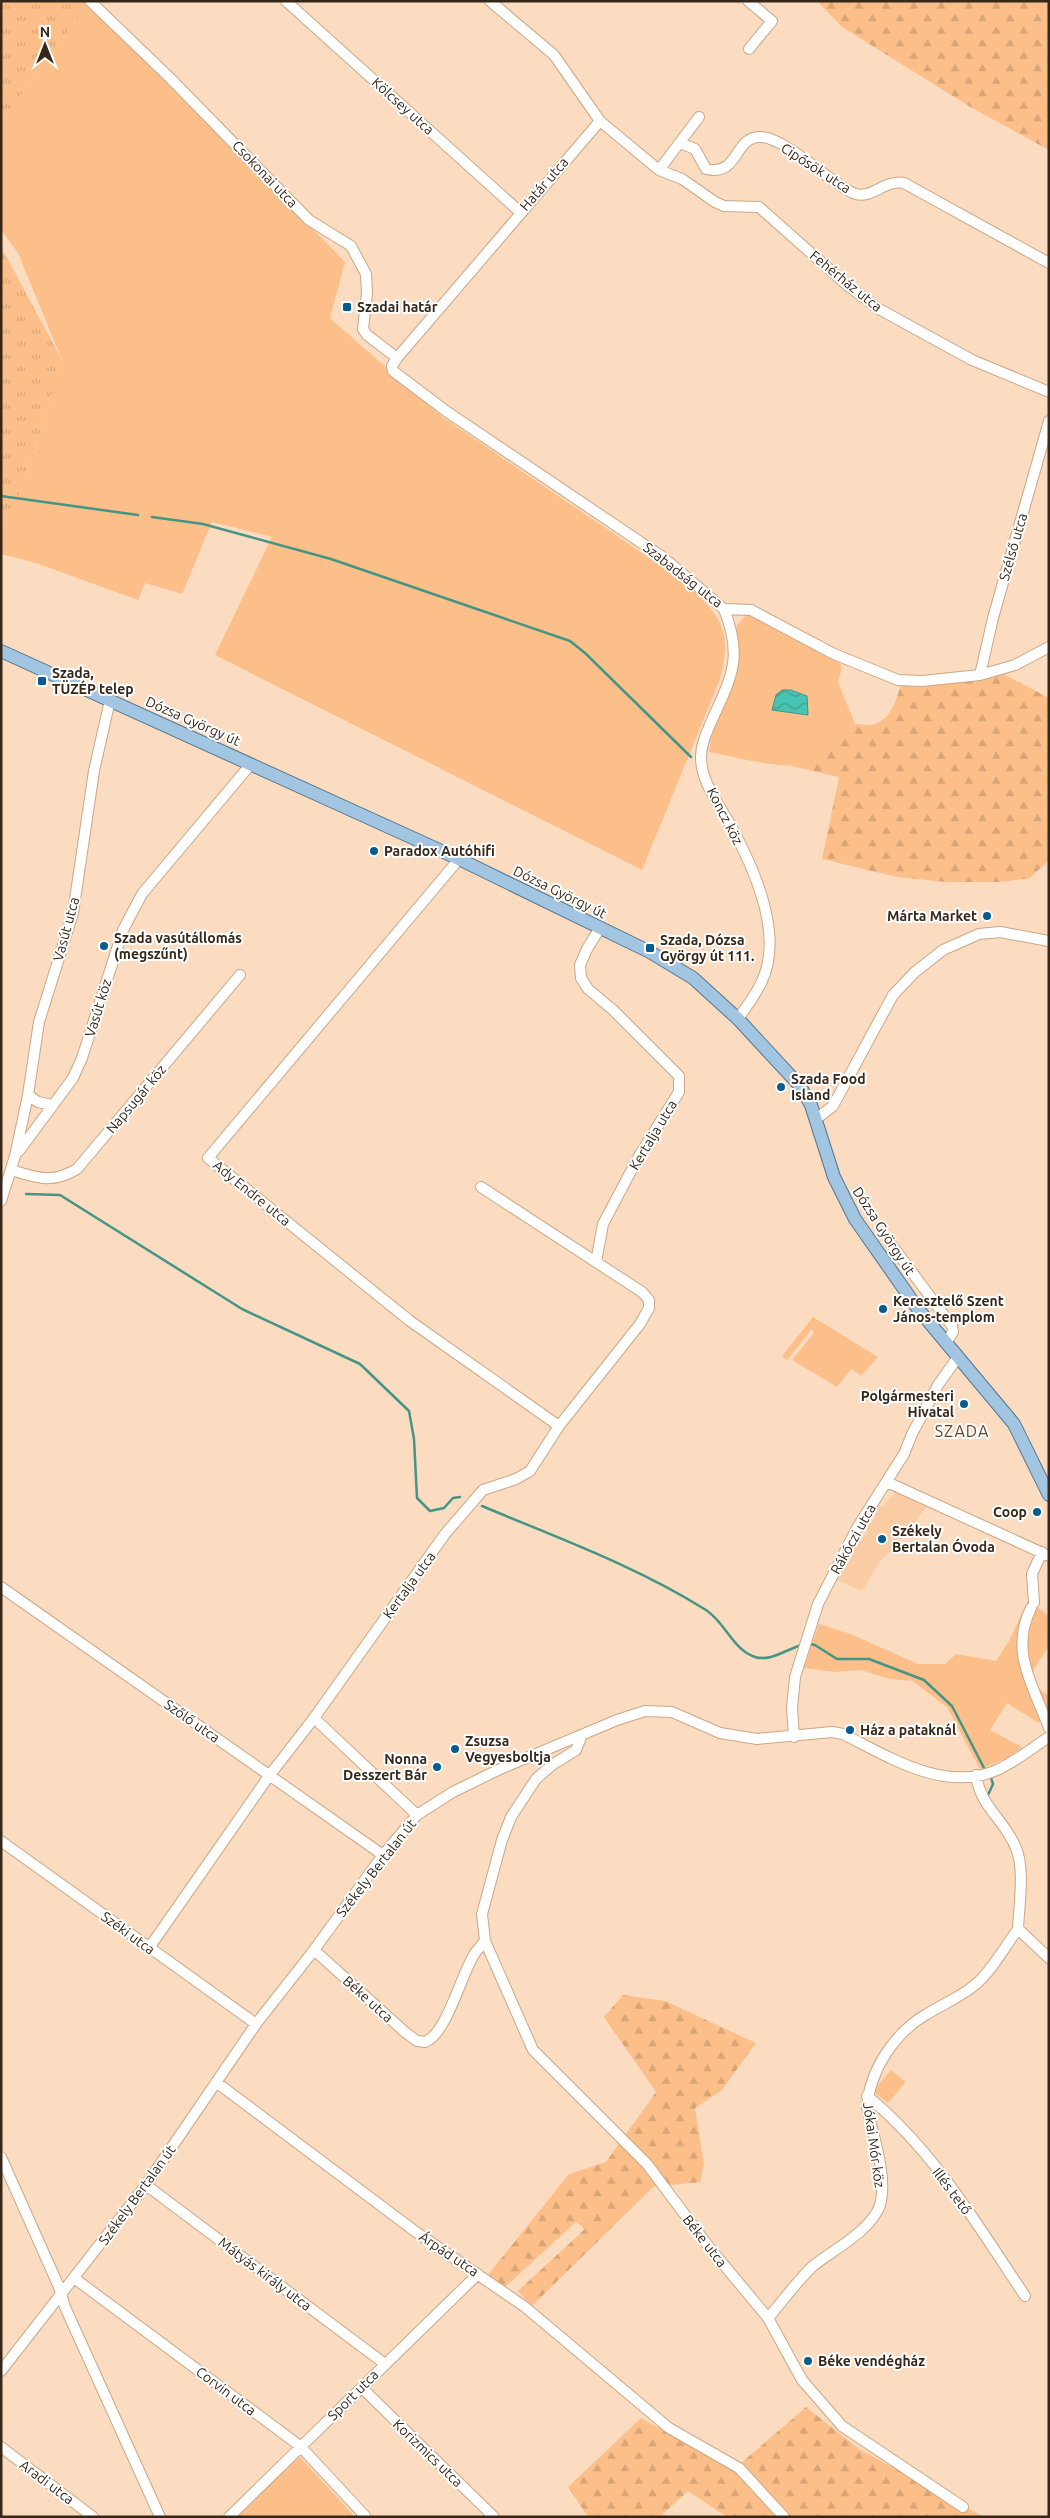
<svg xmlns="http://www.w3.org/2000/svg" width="1050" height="2518" font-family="Ubuntu,sans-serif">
<defs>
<pattern id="grass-tufts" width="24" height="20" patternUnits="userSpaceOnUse" patternTransform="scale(1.25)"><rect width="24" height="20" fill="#fcbf89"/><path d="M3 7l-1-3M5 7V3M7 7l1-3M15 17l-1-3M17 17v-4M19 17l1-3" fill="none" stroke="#d9a476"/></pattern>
<pattern id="forest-firs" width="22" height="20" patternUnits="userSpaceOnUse" patternTransform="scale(1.25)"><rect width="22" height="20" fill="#fcbf89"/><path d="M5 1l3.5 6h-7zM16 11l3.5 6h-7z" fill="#d9a476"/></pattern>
<pattern id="water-waves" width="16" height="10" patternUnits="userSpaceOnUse" patternTransform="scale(1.25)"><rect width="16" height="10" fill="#48c4b4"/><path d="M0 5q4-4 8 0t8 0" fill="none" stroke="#3d9f92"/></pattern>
</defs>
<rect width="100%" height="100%" fill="#fcdcc0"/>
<path fill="#facca4" d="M896,1489L928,1505L902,1538L879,1563L862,1591L837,1580L857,1538L861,1540L868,1531L863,1527L866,1521L871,1523L876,1513L873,1511L877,1504L883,1507L891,1496L893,1497Z"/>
<path fill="url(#grass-tufts)" d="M1,1L91,2L1,121Z
M1,247L62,360L24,485L1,530Z"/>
<path fill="url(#forest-firs)" d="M817,1H1049V150L972,108L842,27Z
M994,669L1049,698V860L1030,878L1001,882H946L897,877L822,859L839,777L791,766C825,760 833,749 855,724C861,724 870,726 875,724C893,718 897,696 902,681C938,687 960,683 994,669Z
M623,1995L665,2001L756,2043L721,2091L695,2108L704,2165L700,2182L653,2187L532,2306L518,2291L585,2229L576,2222L505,2287L487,2276L569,2174L606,2162L656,2092L604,2017Z
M806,2407L859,2449L984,2517H727L688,2491L660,2517H588L568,2487L641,2418L734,2469Z"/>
<path fill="#fcbf89" d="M91,2L345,262L330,318L441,416L692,587C723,621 732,633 720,679L642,870L215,655L272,537L212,522L182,594L145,583L138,600L36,563L1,554V530L24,485L62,360L18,253L1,230V121Z
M747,614H753L840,663L842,668L838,682L855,724C844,737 830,756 812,762C784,772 739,757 709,752C713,722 731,697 738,668C741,653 735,640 737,625Z
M813,1317L878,1357L861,1376L851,1369L837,1387L792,1360L814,1333L812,1329L787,1360L782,1356Z
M1028,1600L1049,1616V1646L1030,1675L1032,1683L1049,1696V1717L1039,1723L1007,1703L990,1730L1022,1747L1008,1758L980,1769L947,1707L910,1679L909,1681L886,1678L861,1670L835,1672L804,1668L819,1624L853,1635L918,1664H945L956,1654L996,1661L1009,1641Z
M891,2070L906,2082L888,2103L873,2091Z
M300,2457L355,2517H235Z"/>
<path fill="url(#water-waves)" stroke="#439586" d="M782,690H791L807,696L808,715L772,710L776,695Z"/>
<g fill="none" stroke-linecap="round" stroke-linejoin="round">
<path stroke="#439586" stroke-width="2.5" d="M1,496L138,515
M152,517L203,524L331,559L570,641L585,653L691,757
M26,1194L60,1195L242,1309L360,1364L409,1411L414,1439L417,1498L430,1511L444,1508L453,1498L460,1497
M482,1506C558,1538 636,1566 706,1610C725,1622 733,1650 755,1657C770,1662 787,1649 802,1645
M810,1644L815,1645L837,1659H869L924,1680L952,1706L984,1768
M988,1795L993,1784L991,1778"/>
<g stroke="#cca684" stroke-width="12">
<path id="minor" d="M90,1L169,77L309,220L351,246L366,274L367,293L363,329L367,335L397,358
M286,1L520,212
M490,1L554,55L600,121L659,170L682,179L715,202L724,206L759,207L847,285L879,309L972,360L1049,392
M748,1L772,21L749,49
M600,121L397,358L392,366L393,371L446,411L664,558L724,609L751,610L834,654L898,680L922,681L980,675L1015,665L1049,647
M680,143L695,149L706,169C740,177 733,136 761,137C786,138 829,182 853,193C871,201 884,179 904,183L1049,263
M659,170L699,117
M724,609C743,657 732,676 712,720C707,732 701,744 701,757C701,783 719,804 731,826C754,868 784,934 762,981C756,995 746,1007 738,1019
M980,675L993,618L1049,421
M459,859L208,1158L410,1321L559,1426
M28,1095L38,1102L52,1105
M816,1119L833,1106L893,995L915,972L943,950L979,934L1000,932L1049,941
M19,1151L73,1078L82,1058L123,930L142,894L251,764
M11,1170C37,1178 52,1184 77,1169L240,975
M1,1201L15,1156L28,1095L39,1022L73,913L94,771L110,700
M891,1244L952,1326L953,1332L946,1343
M596,1262L603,1224L639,1156L679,1092V1076L613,1010L588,989L581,978L580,965L587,949L600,928
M887,1482L1049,1556
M1,1587L383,1855
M1034,1603L1032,1574L1042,1552
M1031,1608C1009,1652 1034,1687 1049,1728
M314,1718L417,1815
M582,1735L576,1750L552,1765L536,1779L511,1817L502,1840L482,1914L485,1941L533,2050L647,2164L709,2247L768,2318L802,2380L842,2426L963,2507
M794,1737L792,1708L795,1677L818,1604L857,1528L904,1454L912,1434L938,1385L958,1357
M976,1775C980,1807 1005,1820 1016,1848C1025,1869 1019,1906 1018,1929L1049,1958
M1,1841L256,2024
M149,1948L269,1776L314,1718L445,1534L483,1490L516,1479L530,1471L559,1426L640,1324L649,1308V1300L642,1292L481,1187
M314,1950L406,2033L417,2041L425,2042C447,2034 461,1974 475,1953C478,1949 482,1945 485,1941
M216,2082L416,2232L525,2307L669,2428L739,2468L784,2517
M867,2096C933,2149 978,2226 1025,2296
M1,2157L59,2287L65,2307L160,2517
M146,2185L385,2364
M74,2278L300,2446L366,2517
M768,2318C783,2301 797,2281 813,2266C833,2250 872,2230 880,2205C888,2178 873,2135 867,2108C869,2071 895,2032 927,2014C943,2004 961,1997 976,1984C991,1972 1006,1945 1018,1929
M1,2371L146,2185L256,2024L314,1950L383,1855L417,1815L453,1792L500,1769L617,1720L645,1711L672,1712L720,1733L757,1739L832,1732L843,1734C889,1757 944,1793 997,1770C1015,1762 1032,1748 1049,1737
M362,2388L494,2517
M1,2447L93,2517
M229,2517L478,2274"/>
</g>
<g stroke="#54768f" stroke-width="14">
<path id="major" d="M1,651L459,859L650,952L693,978L738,1019L800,1086L811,1105L834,1177L855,1219L918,1309L1014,1424L1049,1495"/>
</g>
<use href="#minor" stroke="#fff" stroke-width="10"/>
<use href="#major" stroke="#a2c6e2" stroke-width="12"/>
</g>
<g fill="#055c8e" stroke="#fff" stroke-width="2">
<rect x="342" y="302" width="10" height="10" rx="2.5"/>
<rect x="37" y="676" width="10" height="10" rx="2.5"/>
<circle cx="374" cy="851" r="5"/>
<circle cx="987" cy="916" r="5"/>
<circle cx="104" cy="946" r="5"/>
<rect x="645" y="943" width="10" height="10" rx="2.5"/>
<circle cx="781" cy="1087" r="5"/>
<circle cx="883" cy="1309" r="5"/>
<circle cx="964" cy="1404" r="5"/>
<circle cx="1037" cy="1512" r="5"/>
<circle cx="882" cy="1539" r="5"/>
<circle cx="850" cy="1730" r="5"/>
<circle cx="455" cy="1749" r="5"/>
<circle cx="437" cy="1767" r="5"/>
<circle cx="808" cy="2361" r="5"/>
</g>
<g text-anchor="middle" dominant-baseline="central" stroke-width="4" stroke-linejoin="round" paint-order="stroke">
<g font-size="14" fill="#362719" stroke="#fff">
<text transform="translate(403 106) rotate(42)">Kölcsey utca</text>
<text transform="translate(816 168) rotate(33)">Cipősök utca</text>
<text transform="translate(265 174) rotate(46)">Csokonai utca</text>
<text transform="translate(544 184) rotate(-49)">Határ utca</text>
<text transform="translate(846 281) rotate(39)">Fehérház utca</text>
<text transform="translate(1013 547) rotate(-74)">Szélső utca</text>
<text transform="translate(683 575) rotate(38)">Szabadság utca</text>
<text transform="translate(193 721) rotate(24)">Dózsa György út</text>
<text transform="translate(725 816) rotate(63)">Koncz köz</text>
<text transform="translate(560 892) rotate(26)">Dózsa György út</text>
<text transform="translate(66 929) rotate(-75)">Vasút utca</text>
<text transform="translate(98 1008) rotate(-73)">Vasút köz</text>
<text transform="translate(136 1099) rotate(-50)">Napsugár köz</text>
<text transform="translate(653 1135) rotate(-59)">Kertalja utca</text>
<text transform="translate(252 1193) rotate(39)">Ady Endre utca</text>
<text transform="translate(884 1231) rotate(57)">Dózsa György út</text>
<text transform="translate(853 1539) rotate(-61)">Rákóczi utca</text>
<text transform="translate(409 1585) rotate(-54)">Kertalja utca</text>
<text transform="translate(192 1721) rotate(35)">Szőlő utca</text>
<text transform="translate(376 1868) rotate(-52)">Székely Bertalan út</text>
<text transform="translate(128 1933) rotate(36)">Széki utca</text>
<text transform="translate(368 1999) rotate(42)">Béke utca</text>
<text transform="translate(874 2145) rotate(82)">Jókai Mór köz</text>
<text transform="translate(952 2191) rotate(53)">Illés tető</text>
<text transform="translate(137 2195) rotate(-54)">Székely Bertalan út</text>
<text transform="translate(705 2241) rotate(52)">Béke utca</text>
<text transform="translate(449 2254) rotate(34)">Árpád utca</text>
<text transform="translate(265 2274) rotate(37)">Mátyás király utca</text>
<text transform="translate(226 2391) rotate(37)">Corvin utca</text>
<text transform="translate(353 2395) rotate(-45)">Sport utca</text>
<text transform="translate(428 2453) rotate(44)">Korizmics utca</text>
<text transform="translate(47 2482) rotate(37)">Aradi utca</text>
</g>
<g font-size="14" font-weight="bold" fill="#362719" stroke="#fff" text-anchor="start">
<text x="357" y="307">Szadai határ</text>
<text x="52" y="673">Szada,<tspan x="52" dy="16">TÜZÉP telep</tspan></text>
<text x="384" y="851">Paradox Autóhifi</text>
<text x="977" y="916" text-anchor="end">Márta Market</text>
<text x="114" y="938">Szada vasútállomás<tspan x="114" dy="16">(megszűnt)</tspan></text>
<text x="660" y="940">Szada, Dózsa<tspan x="660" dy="16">György út 111.</tspan></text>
<text x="791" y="1079">Szada Food<tspan x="791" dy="16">Island</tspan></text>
<text x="893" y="1301">Keresztelő Szent<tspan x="893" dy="16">János-templom</tspan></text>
<text x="954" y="1396" text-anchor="end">Polgármesteri<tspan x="954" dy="16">Hivatal</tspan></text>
<text x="1027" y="1512" text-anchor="end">Coop</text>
<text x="892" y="1531">Székely<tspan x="892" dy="16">Bertalan Óvoda</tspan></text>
<text x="860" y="1730">Ház a pataknál</text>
<text x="465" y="1741">Zsuzsa<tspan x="465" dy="16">Vegyesboltja</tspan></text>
<text x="427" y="1759" text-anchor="end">Nonna<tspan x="427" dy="16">Desszert Bár</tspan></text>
<text x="818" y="2361">Béke vendégház</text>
</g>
<g font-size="16" letter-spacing="1" fill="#664526" stroke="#fff">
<text x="962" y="1431">SZADA</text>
</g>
</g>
<rect width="1050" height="2518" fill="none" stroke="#362719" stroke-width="5"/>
<g transform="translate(45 45)" stroke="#ffffff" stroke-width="4" paint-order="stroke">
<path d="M0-4L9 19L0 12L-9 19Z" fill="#362719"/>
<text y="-8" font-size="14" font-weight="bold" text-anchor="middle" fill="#362719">N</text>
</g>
</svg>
